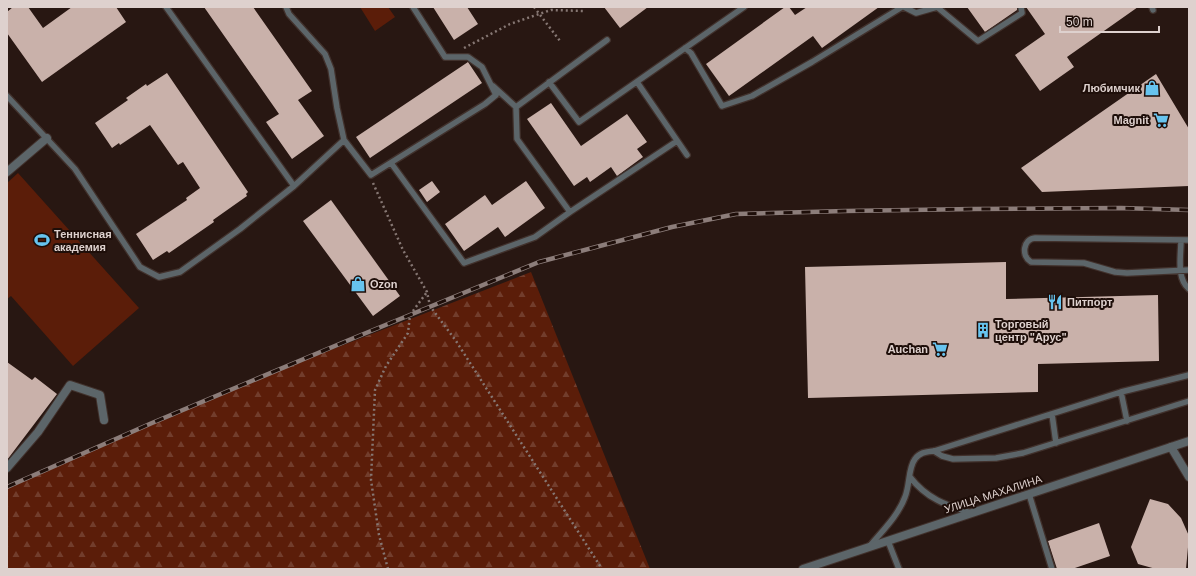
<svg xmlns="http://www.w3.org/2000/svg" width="1196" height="576" font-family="Helvetica,sans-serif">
<defs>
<pattern id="forest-firs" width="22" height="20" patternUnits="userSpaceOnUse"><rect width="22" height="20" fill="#5b1d09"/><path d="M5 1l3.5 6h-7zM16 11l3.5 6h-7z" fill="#723d2c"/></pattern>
</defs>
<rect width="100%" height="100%" fill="#281712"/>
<path fill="url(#forest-firs)" d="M531,272L650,569H7V487L228,390Z"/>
<path fill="#5b1d09" d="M360,7H388L395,17L375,31Z
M18,173L139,308L73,366L11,296L7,299V183Z"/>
<path fill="#c9b1aa" d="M13,7H28L43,28L72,7H116L126,22L42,82L7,33V12Z
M204,7H253L312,91L298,100L324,136L292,159L266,122L279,114Z
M433,7H467L478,24L454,40Z
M604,7H648L620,28Z
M785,7H789L795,15L807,7H879L822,48L813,36L729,96L706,64Z
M967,7H1017V10L985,32Z
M1026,7H1138L1067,57L1074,67L1040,91L1015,55L1045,34Z
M468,62L482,83L370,158L356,137Z
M167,73L248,192L246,194L247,196L213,220L214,222L169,253L167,251L153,260L136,234L187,200L186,198L200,188L183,162L178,165L150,125L120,145L119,143L112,148L95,123L128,100L126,98L146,84L147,86Z
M1156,74L1189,129V186L1042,192L1021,168Z
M551,103L581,146L627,114L647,142L637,149L643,157L617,176L611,167L590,182L587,177L574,186L527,119Z
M432,181L440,192L427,202L419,190Z
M526,181L545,208L505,237L498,227L464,251L445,224L485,195L492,205Z
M331,200L400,296L373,316L303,221Z
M1006,262V299L1158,295L1159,361L1038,364V392L808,398L805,267Z
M7,362L32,380L35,377L57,394L7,460Z
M1150,499L1168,504L1181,518L1189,536L1186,569H1156L1138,564L1131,547Z
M1099,523L1110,556L1072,569H1057L1048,541Z"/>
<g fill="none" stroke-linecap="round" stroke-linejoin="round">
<g stroke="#41312c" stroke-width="8">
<path id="service" d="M166,7L294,186
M286,7L289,14L325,54L331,69L337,108L344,140L371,175L485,104L496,95L482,67L468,57H445L413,7
M904,7L916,13L937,7L978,41L1022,13L1021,7
M1152,7L1153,10
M685,48L691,53L722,106L752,96L812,62L902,7
M549,82L579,122L744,7
M637,82L687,155
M493,86L516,107L607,40
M7,96L75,169L140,267L159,277L180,272L240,229L294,186L344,140
M516,107L517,139L570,212
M391,163L464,263L535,237L570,212L677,141
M1181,240C1181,256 1176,278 1189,289
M1189,240L1035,238C1023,239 1021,256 1031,262L1084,263L1115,272L1127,273L1189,270
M1121,392L1127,421
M1052,414L1056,443
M934,451L942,456L953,459L996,458L1023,453L1189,401
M910,477C927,499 946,505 971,513
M1029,494L1052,569
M888,541L899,569
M869,547C882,531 898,516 905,497C910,485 908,468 915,459C920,452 926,452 934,451L1121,392L1189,375"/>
</g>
<g stroke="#41312c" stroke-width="10">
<path id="minor" d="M7,172L47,138
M1171,447L1189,477
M7,468L38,432L70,385L100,395L104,420"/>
</g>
<g stroke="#41312c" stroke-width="10">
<path id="tertiary" d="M803,569L1189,441"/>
</g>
<path stroke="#867773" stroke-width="2.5" stroke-dasharray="2 3" stroke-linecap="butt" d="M534,7L560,41
M464,48L510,24L551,10L583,11
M373,183L403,250L427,292L430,306L456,341L602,569
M388,569L379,535L371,480L375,390L386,366L408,333L410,315L427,292"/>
<use href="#service" stroke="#5c6569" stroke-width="5.5"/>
<use href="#minor" stroke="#5c6569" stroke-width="8"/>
<use href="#tertiary" stroke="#5c6569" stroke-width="8"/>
<g stroke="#8c7d7a" stroke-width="4.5">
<path id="rail" d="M7,487L152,423L349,340L539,262L672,227L736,214L845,211L974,209L1121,208L1189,210"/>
</g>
<use href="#rail" stroke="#1e0e09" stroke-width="3" stroke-dasharray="9" stroke-linecap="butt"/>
</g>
<defs>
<g id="shop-bare" transform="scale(1.2)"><path d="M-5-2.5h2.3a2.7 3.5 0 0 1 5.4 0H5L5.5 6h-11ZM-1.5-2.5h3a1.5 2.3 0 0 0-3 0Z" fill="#67c4ef" stroke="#1e0e09" stroke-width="2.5" paint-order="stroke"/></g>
<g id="supermarket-bare" transform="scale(1.2)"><path d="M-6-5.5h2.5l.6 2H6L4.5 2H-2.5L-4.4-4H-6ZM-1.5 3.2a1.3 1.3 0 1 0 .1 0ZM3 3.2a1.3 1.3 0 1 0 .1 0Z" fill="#67c4ef" stroke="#1e0e09" stroke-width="2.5" paint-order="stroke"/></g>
<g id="stadium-bare" transform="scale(1.2)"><path d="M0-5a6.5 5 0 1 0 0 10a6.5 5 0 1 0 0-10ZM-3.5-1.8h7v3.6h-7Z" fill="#67c4ef" stroke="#1e0e09" stroke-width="2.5" paint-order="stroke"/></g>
<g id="restaurant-bare" transform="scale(1.2)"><path d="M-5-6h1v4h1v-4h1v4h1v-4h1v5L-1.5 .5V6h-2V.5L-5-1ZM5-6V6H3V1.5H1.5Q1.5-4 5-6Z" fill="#67c4ef" stroke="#1e0e09" stroke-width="2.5" paint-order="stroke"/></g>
<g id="building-bare" transform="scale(1.2)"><path d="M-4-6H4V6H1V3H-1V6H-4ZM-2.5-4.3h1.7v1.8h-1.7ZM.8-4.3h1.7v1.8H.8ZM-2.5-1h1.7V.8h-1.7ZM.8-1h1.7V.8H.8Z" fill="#67c4ef" stroke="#1e0e09" stroke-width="2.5" paint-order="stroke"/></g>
</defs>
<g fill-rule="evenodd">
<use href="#shop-bare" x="1152" y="88"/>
<use href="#supermarket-bare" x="1161" y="120"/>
<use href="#stadium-bare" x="42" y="240"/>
<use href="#shop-bare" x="358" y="284"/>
<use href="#restaurant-bare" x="1055" y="302"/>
<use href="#building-bare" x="983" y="330"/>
<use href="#supermarket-bare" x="940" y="349"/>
</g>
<g text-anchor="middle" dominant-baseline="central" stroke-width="4" stroke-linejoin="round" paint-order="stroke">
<g font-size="11" font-weight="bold" fill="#ded1ce" stroke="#1e0e09" text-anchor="start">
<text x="1140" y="88" text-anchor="end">Любимчик</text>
<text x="1149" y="120" text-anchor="end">Magnit</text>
<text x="54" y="234">Теннисная<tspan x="54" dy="13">академия</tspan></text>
<text x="370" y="284">Ozon</text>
<text x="1067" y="302">Питпорт</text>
<text x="995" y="324">Торговый<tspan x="995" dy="13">центр "Арус"</tspan></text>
<text x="928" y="349" text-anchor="end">Auchan</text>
</g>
<g font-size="11" fill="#ded1ce" stroke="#1e0e09">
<text transform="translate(993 494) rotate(-18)">УЛИЦА МАХАЛИНА</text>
</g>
</g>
<rect width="1196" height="576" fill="none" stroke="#ded1ce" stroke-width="16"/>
<path d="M1060 26v6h99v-6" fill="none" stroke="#ded1ce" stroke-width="2"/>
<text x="1066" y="26" font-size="12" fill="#ded1ce" stroke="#1e0e09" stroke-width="3" paint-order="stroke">50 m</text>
</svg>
